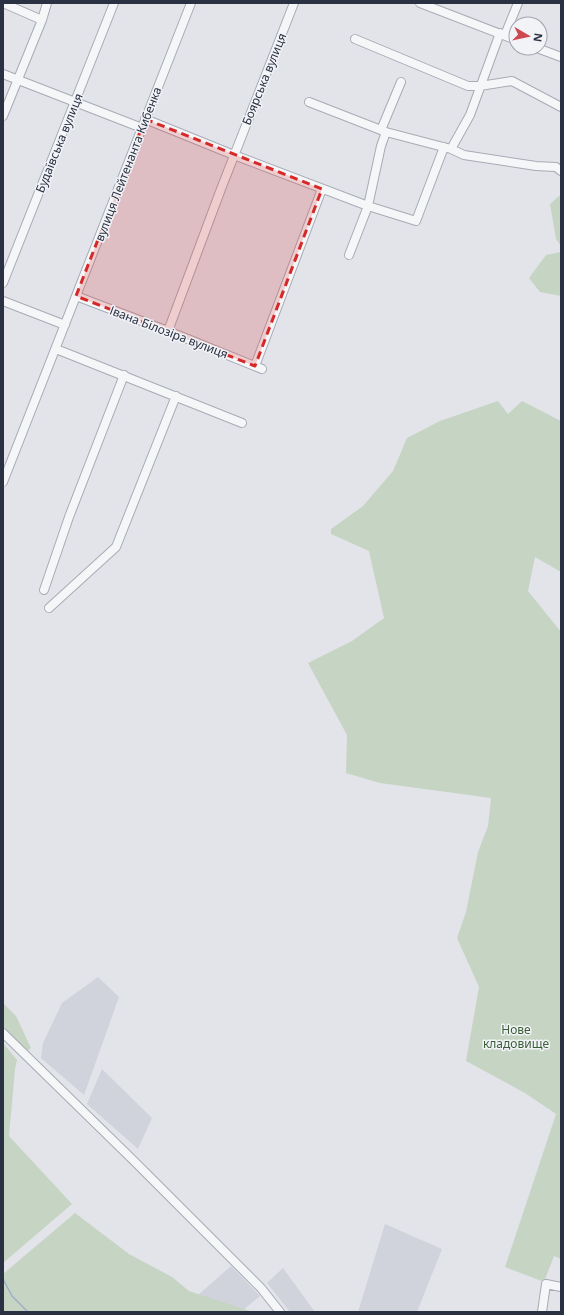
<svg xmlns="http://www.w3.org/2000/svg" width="564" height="1315" font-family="'Noto Sans',sans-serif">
<rect width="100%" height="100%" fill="#e2e4ea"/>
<path fill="#d0d3dc" d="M98,977L119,997L84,1095L41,1058L43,1043L62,1003Z
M102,1069L152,1118L138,1149L87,1104Z
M385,1224L442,1249L417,1312H358Z
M231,1266L260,1296L241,1312L197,1296Z
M283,1268L315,1312H290L267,1283Z"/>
<path fill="#c6d4c3" d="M559,196L561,197V246L556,239L550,204Z
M561,252V296L540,292L529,278L546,255Z
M498,401L508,414L522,401L561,421V572L535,557L528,591L561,632V1259L554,1256L544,1282L505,1267L556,1114L525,1093L466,1061L479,987L457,938L466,912L478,852L488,826L491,798L380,783L346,773L347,735L308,663L352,641L384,618L369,551L331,534V529L363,506L393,471L407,438L440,421Z
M3,1003L16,1016L31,1048L27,1052L3,1028Z
M3,1043L17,1060L15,1069L9,1136L72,1204L3,1263Z
M75,1213L129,1254L172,1277L189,1291L253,1312H3V1274Z"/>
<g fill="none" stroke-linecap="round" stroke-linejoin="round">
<path stroke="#9dafca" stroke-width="1.5" d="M3,1279L12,1296L28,1312"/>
<g stroke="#a7abb4" stroke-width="10">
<path id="minor" d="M3,3L42,20
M420,3L516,40
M505,35L518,3
M355,39L468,86H480L512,81L561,107
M537,48L561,57
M3,74L142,128
M309,102L386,132L451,149L464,155L536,166L556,167L561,171
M3,116L42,20L47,3
M145,119L234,155L368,206L381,146L386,132
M381,130L401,82
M451,149L470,115L500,33
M349,255L368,206L416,221L444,147
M3,283L114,3
M76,296L168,331L262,369
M3,301L65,325
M168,331L221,189L294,3
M56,349L242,423
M255,366L322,189
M3,482L191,3
M44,590L69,517L124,375
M49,608L116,547L176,396
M3,1033L133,1160L261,1288L280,1312
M542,1312L546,1284L561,1287"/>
</g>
<use href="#minor" stroke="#f5f6f8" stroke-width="8"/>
</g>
<path fill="#d62828" fill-opacity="0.2" stroke="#d62828" stroke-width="3" stroke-dasharray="8 5" stroke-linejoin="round" d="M145,119L322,189L255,366L76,296Z"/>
<g text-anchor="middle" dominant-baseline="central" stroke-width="3" stroke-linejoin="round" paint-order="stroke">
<g font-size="12" fill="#2a3142" stroke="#f2f3f7">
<text transform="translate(264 79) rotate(-68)">Боярська вулиця</text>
<text transform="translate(59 143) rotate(-68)">Будаївська вулиця</text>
<text transform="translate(128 164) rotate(-69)">вулиця Лейтенанта Кибенка</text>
<text transform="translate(169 332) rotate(21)">Івана Білозіра вулиця</text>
</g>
<g font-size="12" fill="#3b5e37" stroke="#f2f3f7">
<text x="516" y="1029">Нове<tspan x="516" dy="14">кладовище</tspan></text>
</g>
</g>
<rect width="564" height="1315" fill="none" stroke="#2a3142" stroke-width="8"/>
<g transform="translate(528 36) rotate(99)"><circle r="19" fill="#f2f3f7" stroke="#a2a5af"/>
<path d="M0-3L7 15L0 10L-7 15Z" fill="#cd4851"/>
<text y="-6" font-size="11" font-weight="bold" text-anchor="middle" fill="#2a3142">N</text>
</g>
</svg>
